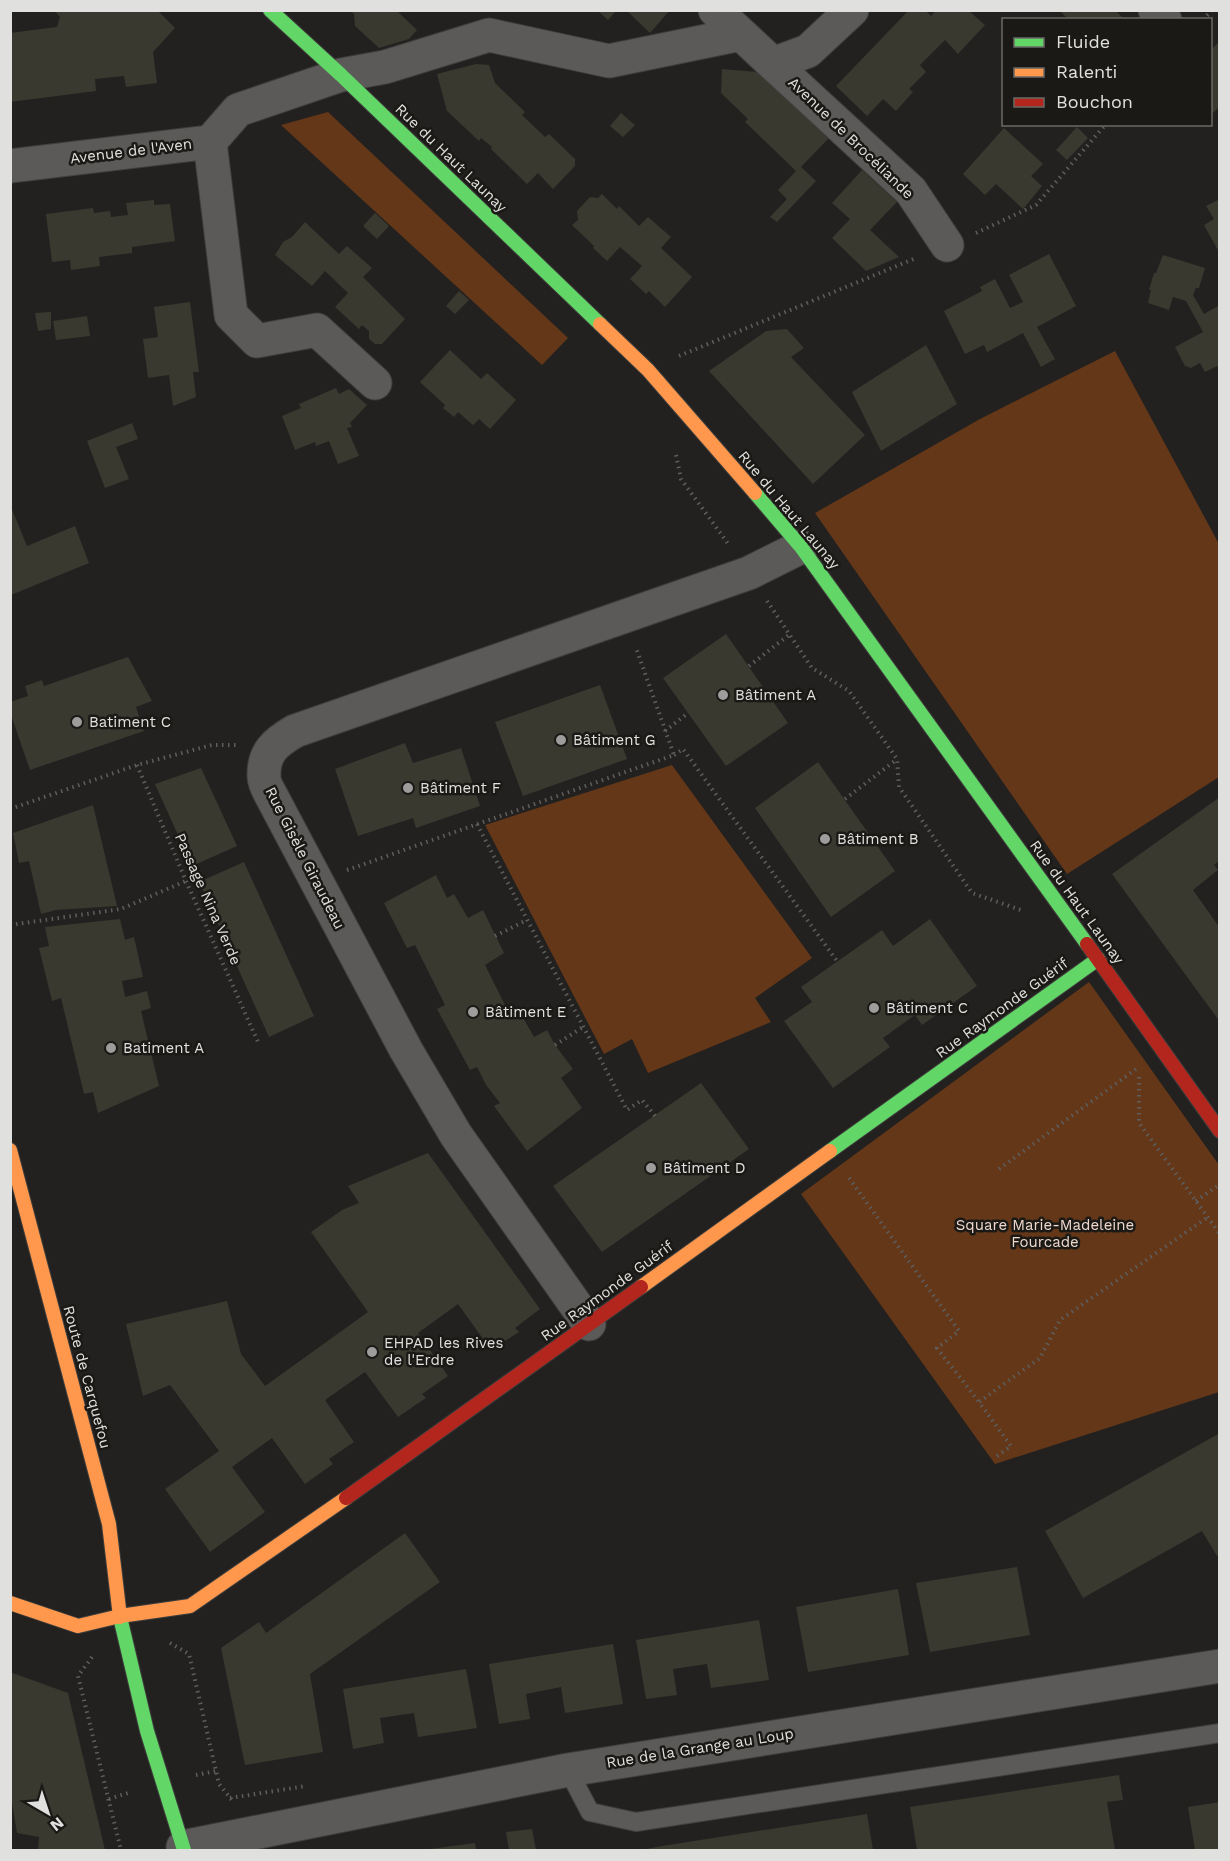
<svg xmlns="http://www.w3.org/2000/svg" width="1230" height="1861" font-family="'Work Sans',sans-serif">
<rect width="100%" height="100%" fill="#222120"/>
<path fill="#633718" d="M328,112L568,338L542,365L281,125Z
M1115,351L1219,544V777L1067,874L815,513L980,419Z
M672,765L812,958L755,998L771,1022L648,1073L632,1039L604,1054L485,825Z
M1089,982L1219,1165V1392L995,1464L801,1194Z"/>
<path fill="#39392f" d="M54,10H157L175,28L153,52L157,83L126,87L124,76L95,79L96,91L10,102V33L57,27L60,17Z
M350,10H396L417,30L409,39L379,48L355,26L354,14Z
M597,10H617L608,20Z
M626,10H670L650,33Z
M909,10H925L931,16L936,10H968L985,25L958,54L945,40L920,65L926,72L909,89L913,92L896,111L883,99L867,116L836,86Z
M1059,10H1115L1125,20H1069Z
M1220,41V106L1210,116V51Z
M476,64L489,65L495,83L525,112L522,115L545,137L549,134L575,159V166L553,189L538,173L527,184L491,149L492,147L481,138L479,141L447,111L437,74Z
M722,69L758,72L829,138L801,167L816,181L777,222L770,217L787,199L778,190L796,171L745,122L748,119L721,93Z
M621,113L635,125L623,137L610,126Z
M1077,127L1088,138L1067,160L1056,150Z
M1004,128L1043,164L1031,176L1042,186L1023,209L996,184L985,195L963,174Z
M862,170L897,202L870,230L899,257L866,271L832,238L850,219L832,203Z
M602,194L617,209L619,206L639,226L648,217L671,237L661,248L692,277L665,307L649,291L646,294L630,279L642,266L620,247L607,261L593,248L594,246L572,225L578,220L577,211L590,197L598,198Z
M1220,199V254L1204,225L1214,219L1206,206Z
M154,200V205L170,204L175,241L132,247V253L99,257L100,266L71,270L70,260L52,262L46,214L93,208L94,213L110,211L111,217L128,215L126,203Z
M375,213L389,226L377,239L363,226Z
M305,222L339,254L347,246L372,268L363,277L405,319L382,344H375L369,339V331L362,325L359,329L335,307L348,293L325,271L312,286L275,255L283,242L292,237Z
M1049,254L1076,306L1037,327L1055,359L1041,367L1023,333L987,352L984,345L965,354L944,311L982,291L980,287L995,279L1010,308L1023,302L1009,275Z
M1163,255L1205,268L1199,288H1196L1193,295L1204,314L1220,305V370L1217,366L1205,372L1200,363L1191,368L1185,366L1175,347L1203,332L1186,301L1173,297L1169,310L1148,303L1151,290H1149L1154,273H1156Z
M459,291L469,300L455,314L446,306Z
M190,302L199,372H193L196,397L173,406L169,375L148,378L143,339L158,337L154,307Z
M51,312V329L38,331L35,313Z
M87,316L90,336L56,340L53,321Z
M787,329L804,348L791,357L865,435L813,484L709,371L766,331Z
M926,345L957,404L881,451L852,392Z
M450,350L481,379L487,373L516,400L490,429L479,419L473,425L458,412L454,417L443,408L445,405L420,382Z
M336,388L339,394L349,389L367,405L350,423L352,427L347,428L359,456L338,464L329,441L316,446L315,442L295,450L282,416L301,408L299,404Z
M132,423L138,439L116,447L129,479L105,488L87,441Z
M11,507L27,546L75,526L89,563L11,595Z
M726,634L788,723L726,766L663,678Z
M128,657L152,701L136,707L144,731L30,770L10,712V702L28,696L25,686L42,680L44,686Z
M600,685L627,759L523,796L495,722Z
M405,743L413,763L461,748L480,806L416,828L413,818L358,836L335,769Z
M818,762L895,871L831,917L755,808Z
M201,768L237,846L192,866L155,784Z
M1220,797V860L1214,865L1218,870L1193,890L1220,928V1022L1112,874Z
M93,805L117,906L56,910L41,914L29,861L19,863L13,833Z
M244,862L314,1016L269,1037L199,882Z
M436,875L447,898L454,894L468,918L483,910L504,953L485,965L512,1019L521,1014L534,1037L547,1030L555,1045L573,1069L561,1078L582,1108L527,1151L494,1106L500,1103L486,1085L477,1067L470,1070L437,1009L445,1005L415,945L407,948L384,903Z
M120,919L125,940L134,937L143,977L122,981L125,997L147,991L151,1008L141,1011L159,1086L98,1113L93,1092L84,1094L61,998L52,1001L39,948L49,946L45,927Z
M930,919L977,986L922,1025L915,1015L883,1038L890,1047L833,1088L784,1021L812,1002L801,987L882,930L893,946Z
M701,1083L749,1149L602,1252L553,1186Z
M428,1153L540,1309L515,1328L519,1332L491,1350L458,1304L418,1333L448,1376L422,1394L426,1398L398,1417L365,1372L325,1400L354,1442L329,1459L333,1464L305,1484L272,1438L232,1467L265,1512L210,1552L165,1489L219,1451L170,1385L143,1396L126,1324L227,1301L241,1354L265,1386L368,1312L311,1232L342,1210L359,1203L348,1186Z
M1220,1433V1555L1217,1556L1202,1531L1083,1598L1045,1531Z
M405,1533L440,1582L310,1674L323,1752L245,1765L221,1648L259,1622L266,1633Z
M1017,1567L1030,1635L930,1652L916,1583Z
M898,1589L909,1655L808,1672L796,1607Z
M759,1620L769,1680L711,1688L707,1664L673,1669L677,1695L646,1699L636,1640Z
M613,1644L623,1704L565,1713L561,1687L526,1694L530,1719L499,1724L489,1664Z
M466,1669L477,1728L418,1737L414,1713L380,1718L384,1743L353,1749L343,1689Z
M10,1672L68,1693L105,1850H38L39,1837L17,1833L10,1791Z
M1119,1775L1123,1800L1107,1802L1115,1850H917L910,1807Z
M1220,1802V1850H1195L1188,1807Z
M867,1814L873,1850H641L662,1846Z
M532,1829L536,1850H509L506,1832Z
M475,1843L476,1850H430V1849Z"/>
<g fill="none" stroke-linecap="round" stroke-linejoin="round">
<g stroke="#3e3e3c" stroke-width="20">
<path id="lane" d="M568,1770L590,1812L636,1822L1220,1733"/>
</g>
<g stroke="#3e3e3c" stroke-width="35">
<path id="street" d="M715,10L741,34
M1155,10L1165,20
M773,64L911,191L947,245
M210,142L231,315L257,341L317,330L375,383
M10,166L210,142L238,110L341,75L385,67L489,35L609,61L741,34L773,64L808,51L852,10
M589,1324L456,1135L406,1050L273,799C270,793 264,784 264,777C263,752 276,742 295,731L749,573L801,547
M183,1847L568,1770L1220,1666"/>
</g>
<g stroke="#3e3e3c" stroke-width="16">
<path id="fast" d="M270,10L341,75L600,324
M755,493L801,547L1087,944
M830,1151L1098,959
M120,1617L147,1731L184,1850"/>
</g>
<g stroke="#3e3e3c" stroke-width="16">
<path id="slow" d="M600,324L648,370L755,493
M10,1150L109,1524L120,1617
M641,1287L830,1151
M10,1603L78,1626L120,1616L190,1606L346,1498"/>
</g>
<g stroke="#3e3e3c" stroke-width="16">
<path id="jam" d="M1087,944L1220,1131
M346,1498L641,1287"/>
</g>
<path stroke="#5f5e5d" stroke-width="4" stroke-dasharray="1.5 4.5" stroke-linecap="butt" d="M1203,20L1212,10
M976,233L1036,205L1106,124
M679,356L916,258
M676,455L681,479L729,545
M767,601L812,668L849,691L897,759L899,787L972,893L1021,910
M749,666L790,634
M665,731L688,713
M674,755L683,749L837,961
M137,765L186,881L258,1042
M845,799L896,760
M10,809L137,765L212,745H237
M477,824L627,1110L642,1100L655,1116
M347,870L674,755L636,648
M10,925L121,909L186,881
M495,936L527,920
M555,1045L583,1027
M1139,1077V1123L1220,1234
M999,1169L1136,1069
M849,1178L959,1331L937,1348L979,1402
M1196,1201L1220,1184
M997,1456L1011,1446L979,1402L1040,1358L1060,1320L1208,1217
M170,1643L189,1654L219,1784L232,1800
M92,1657L78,1676L121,1850
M196,1775L216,1771
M230,1798L306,1786
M109,1799L131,1792"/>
<use href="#lane" stroke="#5b5a59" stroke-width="18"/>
<use href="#street" stroke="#5b5a59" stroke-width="33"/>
<use href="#fast" stroke="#63d668" stroke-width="14"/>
<use href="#slow" stroke="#ff974d" stroke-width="14"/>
<use href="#jam" stroke="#b3261e" stroke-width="14"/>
</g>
<g fill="#9e9d9c" stroke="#1a1916" stroke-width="2">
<circle cx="723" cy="695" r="6"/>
<circle cx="77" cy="722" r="6"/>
<circle cx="561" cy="740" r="6"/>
<circle cx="408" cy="788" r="6"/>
<circle cx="825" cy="839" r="6"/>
<circle cx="874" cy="1008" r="6"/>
<circle cx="473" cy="1012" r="6"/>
<circle cx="111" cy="1048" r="6"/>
<circle cx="651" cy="1168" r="6"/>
<circle cx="372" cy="1352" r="6"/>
</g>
<g text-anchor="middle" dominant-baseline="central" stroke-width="5" stroke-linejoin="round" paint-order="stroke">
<g font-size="15" fill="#e0e0de" stroke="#1a1916">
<text transform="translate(851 138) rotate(44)">Avenue de Brocéliande</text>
<text transform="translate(131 151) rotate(-7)">Avenue de l'Aven</text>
<text transform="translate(451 158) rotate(44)">Rue du Haut Launay</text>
<text transform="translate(789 510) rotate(50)">Rue du Haut Launay</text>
<text transform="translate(305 858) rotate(63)">Rue Gisèle Giraudeau</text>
<text transform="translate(208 899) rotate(66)">Passage Nina Verde</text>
<text transform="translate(1077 902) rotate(54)">Rue du Haut Launay</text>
<text transform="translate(1002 1008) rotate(-36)">Rue Raymonde Guérif</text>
<text transform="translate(607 1291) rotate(-36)">Rue Raymonde Guérif</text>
<text transform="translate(87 1377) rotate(75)">Route de Carquefou</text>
<text transform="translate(700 1748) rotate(-9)">Rue de la Grange au Loup</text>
</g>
<g font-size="15" fill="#e0e0de" stroke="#1a1916" text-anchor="start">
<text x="735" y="695">Bâtiment A</text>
<text x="89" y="722">Batiment C</text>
<text x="573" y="740">Bâtiment G</text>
<text x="420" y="788">Bâtiment F</text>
<text x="837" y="839">Bâtiment B</text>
<text x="886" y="1008">Bâtiment C</text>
<text x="485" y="1012">Bâtiment E</text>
<text x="123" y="1048">Batiment A</text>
<text x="663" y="1168">Bâtiment D</text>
<text x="384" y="1343">EHPAD les Rives<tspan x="384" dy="17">de l'Erdre</tspan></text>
</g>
<g font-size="15" fill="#f0d9cc" stroke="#1a1916">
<text x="1045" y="1225">Square Marie-Madeleine<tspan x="1045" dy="17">Fourcade</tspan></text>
</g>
</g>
<rect width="1230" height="1861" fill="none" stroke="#e0e0de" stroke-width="24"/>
<rect x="1002" y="18" width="210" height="108" fill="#1a1916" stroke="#696966" stroke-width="1.5"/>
<rect x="1014" y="38" width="30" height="9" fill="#63d668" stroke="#696966" stroke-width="1.5"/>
<text x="1056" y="48" font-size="18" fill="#e0e0de">Fluide</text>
<rect x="1014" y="68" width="30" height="9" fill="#ff974d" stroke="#696966" stroke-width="1.5"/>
<text x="1056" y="78" font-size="18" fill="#e0e0de">Ralenti</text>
<rect x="1014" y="98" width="30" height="9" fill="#b3261e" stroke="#696966" stroke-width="1.5"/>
<text x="1056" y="108" font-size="18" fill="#e0e0de">Bouchon</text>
<g transform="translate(48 1813) rotate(141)" stroke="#1a1916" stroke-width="4.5" paint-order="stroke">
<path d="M0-4.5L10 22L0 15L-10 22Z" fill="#e0e0de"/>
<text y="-9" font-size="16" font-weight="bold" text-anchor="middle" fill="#e0e0de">N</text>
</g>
</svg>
